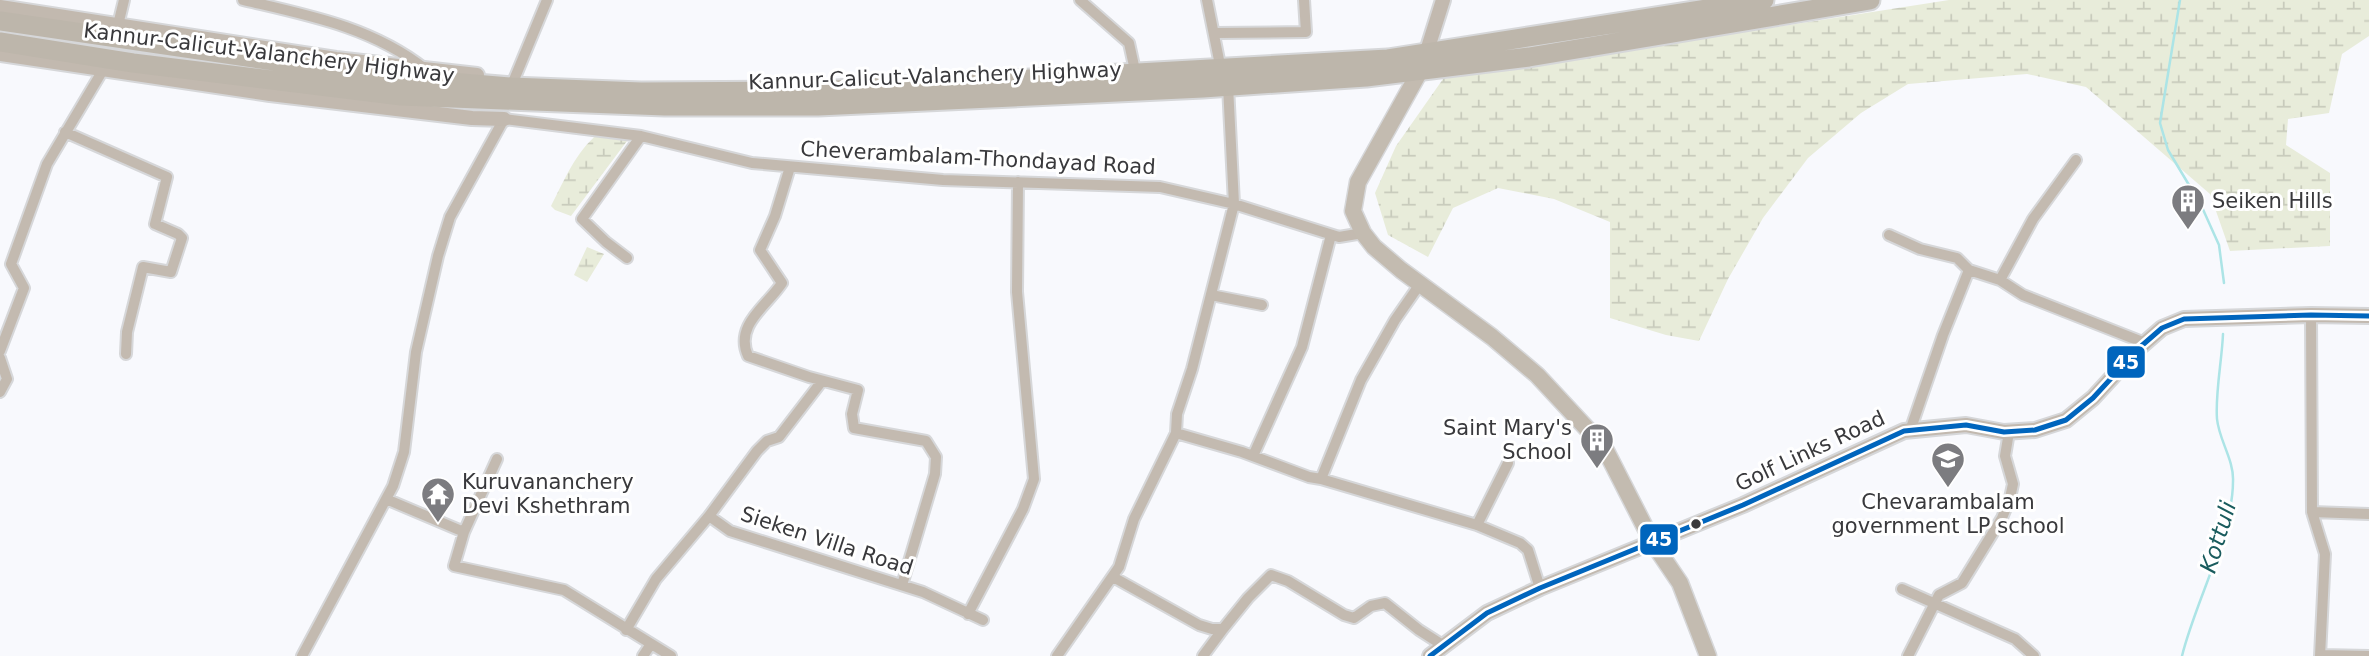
<svg xmlns="http://www.w3.org/2000/svg" width="2369" height="656" font-family="'DejaVu Sans',sans-serif">
<defs>
<pattern id="wetland-marsh" width="20" height="14" patternUnits="userSpaceOnUse" patternTransform="scale(1.75)"><rect width="20" height="14" fill="#e8ecda"/><path d="M1 5h8M5 5V1M11 12h8M15 12V8" fill="none" stroke="#c8cbbc"/></pattern>
</defs>
<rect width="100%" height="100%" fill="#f8f9fd"/>
<path fill="url(#wetland-marsh)" d="M1949,0H2369V36L2342,54L2329,113L2288,119L2286,145L2330,173V246L2230,251L2210,194L2086,87L2027,74L1908,84L1861,113L1808,158L1763,218L1728,279L1699,341L1666,335L1610,318V222L1554,199L1498,188L1453,208L1428,257L1388,235L1375,193L1396,146L1443,79Z
M598,134L627,141L571,216L555,210L551,206C564,181 576,151 598,134Z
M587,247L604,254L587,282L574,275Z"/>
<g fill="none" stroke-linecap="round" stroke-linejoin="round">
<path stroke="#ace4e6" stroke-width="2.5" d="M2180,0L2160,123L2168,150L2201,205L2219,245L2224,283
M2182,656C2195,602 2233,534 2233,481C2234,460 2219,440 2217,419C2215,394 2222,360 2223,334"/>
<g stroke="#d6d7d9" stroke-width="14">
<path id="street" d="M243,0C307,15 372,27 425,69
M1080,0L1129,43L1136,75
M1207,0L1221,70
M118,25L124,0
M1216,33L1306,32L1304,0
M511,87L547,0
M65,132L167,177L155,224L178,234L182,238L171,272L143,267L127,332L126,354
M790,167L775,216L760,250L782,283C767,306 734,325 748,356L809,377L858,390L852,414L854,428L926,441L936,457L935,474L902,585
M1889,235L1920,249L1957,258L1969,270L2000,280L2023,295L2145,343
M627,258L606,242L582,219L641,136
M2000,280L2033,219L2076,160
M1211,295L1262,305
M2311,315L2312,512L2325,554L2320,656
M0,351L24,288L11,264L47,164L103,70
M0,358L7,379L0,392
M822,381L779,437L767,441L757,451L709,516L730,531L923,592L983,620
M1911,428L1943,335L1969,270
M1176,433L1242,452L1309,477L1321,479L1477,525L1520,543L1528,550L1540,588
M1253,456L1302,347L1331,235
M1321,479L1361,380L1395,320L1420,284
M386,499L464,532L454,566L564,590L671,656
M2312,512L2369,514
M1477,525L1508,463
M464,532L497,459
M1113,577L1199,625L1212,629H1223L1248,598L1271,575L1288,581L1344,615L1354,618L1371,606L1385,603L1419,630L1444,646
M1902,589L2015,639L2034,656
M968,614L1023,509L1034,479L1017,292L1018,182
M626,630L656,579L709,516
M2321,655L2369,656
M302,656L393,486L404,452L416,352L438,256L450,217L504,119L641,136L752,163L943,180L1160,187L1234,204L1339,237L1363,233
M643,656L651,644
M1057,656L1119,567L1134,519L1176,433L1177,414L1192,369L1234,204L1228,86
M1203,656L1223,629
M1908,656L1939,595L1962,583L2002,518L2010,498L2013,484L2005,456L2009,432"/>
</g>
<g stroke="#d6d7d9" stroke-width="18">
<path id="secondary" d="M0,7L336,59L477,75
M0,54L270,94L472,118L504,119
M1426,54L1443,0
M1430,656L1487,613L1540,588L1743,505L1904,431L1966,425L2004,432L2035,430L2066,420L2093,398L2139,348L2162,328L2184,319L2311,315L2369,316"/>
</g>
<g stroke="#d6d7d9" stroke-width="19">
<path id="primary" d="M1420,71L1358,182L1353,211L1363,233L1374,247L1401,270L1492,337L1537,375L1604,447L1653,543L1680,583L1708,656"/>
</g>
<g stroke="#d6d7d9" stroke-width="23">
<path id="highway" d="M0,21L369,75L511,87L641,92L818,91L1388,59L1764,0
M0,42L133,63L401,96L665,106H818L1203,88L1366,77L1529,57L1870,0"/>
</g>
<use href="#street" stroke="#c3bab0" stroke-width="10"/>
<use href="#secondary" stroke="#c2b9af" stroke-width="14"/>
<use href="#primary" stroke="#c3bbb0" stroke-width="16"/>
<use href="#highway" stroke="#bdb6ab" stroke-width="19"/>
<g stroke="#fff" stroke-width="10">
<path id="bus-1" d="M1430,656L1487,613L1540,588L1743,505L1904,431L1966,425L2004,432L2035,430L2066,420L2093,398L2139,348L2162,328L2184,319L2311,315L2369,316"/>
</g>
<use href="#bus-1" stroke="#0065bd" stroke-width="5"/>
</g>
<defs>
<g id="building-pin" transform="scale(1.75)"><path d="M0 17L-7.5 6A9.5 9.5 0 1 1 7.5 6Z" fill="#7c7c80" stroke="#fff"/><path d="M-4-6H4V6H1V3H-1V6H-4ZM-2.5-4.3h1.7v1.8h-1.7ZM.8-4.3h1.7v1.8H.8ZM-2.5-1h1.7V.8h-1.7ZM.8-1h1.7V.8H.8Z" fill="#fff"/></g>
<g id="school-pin" transform="scale(1.75)"><path d="M0 17L-7.5 6A9.5 9.5 0 1 1 7.5 6Z" fill="#7c7c80" stroke="#fff"/><path d="M0-5L7-2L0 1L-7-2ZM-4 1L0 2.5L4 1V4Q0 6-4 4Z" fill="#fff"/></g>
<g id="temple-pin" transform="scale(1.75)"><path d="M0 17L-7.5 6A9.5 9.5 0 1 1 7.5 6Z" fill="#7c7c80" stroke="#fff"/><path d="M0-6L5-2H3V0L6.5 2.5H4V6H1.5V3h-3V6H-4V2.5H-6.5L-3 0V-2H-5Z" fill="#fff"/></g>
</defs>
<g fill-rule="evenodd">
<use href="#building-pin" x="2188" y="201"/>
<use href="#building-pin" x="1597" y="440"/>
<use href="#school-pin" x="1948" y="459"/>
<use href="#temple-pin" x="438" y="494"/>
</g>
<circle fill="#39393c" stroke="#fff" stroke-width="2.5" cx="1696" cy="524" r="6"/>
<g text-anchor="middle" dominant-baseline="central" stroke-width="6" stroke-linejoin="round" paint-order="stroke">
<g font-size="21" fill="#39393c" stroke="#fff">
<text transform="translate(269 53) rotate(7)">Kannur-Calicut-Valanchery Highway</text>
<text transform="translate(935 76) rotate(-2)">Kannur-Calicut-Valanchery Highway</text>
<text transform="translate(978 158) rotate(3)">Cheverambalam-Thondayad Road</text>
<text transform="translate(1810 451) rotate(-25)">Golf Links Road</text>
<text transform="translate(827 541) rotate(18)">Sieken Villa Road</text>
</g>
<g font-size="21" fill="#39393c" stroke="#fff" text-anchor="start">
<text x="2212" y="201">Seiken Hills</text>
<text x="1572" y="428" text-anchor="end">Saint Mary's<tspan x="1572" dy="24">School</tspan></text>
<text x="462" y="482">Kuruvananchery<tspan x="462" dy="24">Devi Kshethram</tspan></text>
<text x="1948" y="502" text-anchor="middle">Chevarambalam<tspan x="1948" dy="24">government LP school</tspan></text>
</g>
<g font-size="23" font-style="italic" fill="#1a5c5e" stroke="#fff">
<text transform="translate(2218 537) rotate(-73)">Kottuli</text>
</g>
</g>
<g stroke="#fff" stroke-width="2.5">
<rect x="2106" y="345" width="40" height="34" rx="7" fill="#0065bd"/>
<rect x="1639" y="523" width="40" height="33" rx="7" fill="#0065bd"/>
</g>
<g font-size="19" text-anchor="middle" font-weight="bold" fill="#fff">
<text x="2126" y="369">45</text>
<text x="1659" y="546">45</text>
</g>
</svg>
